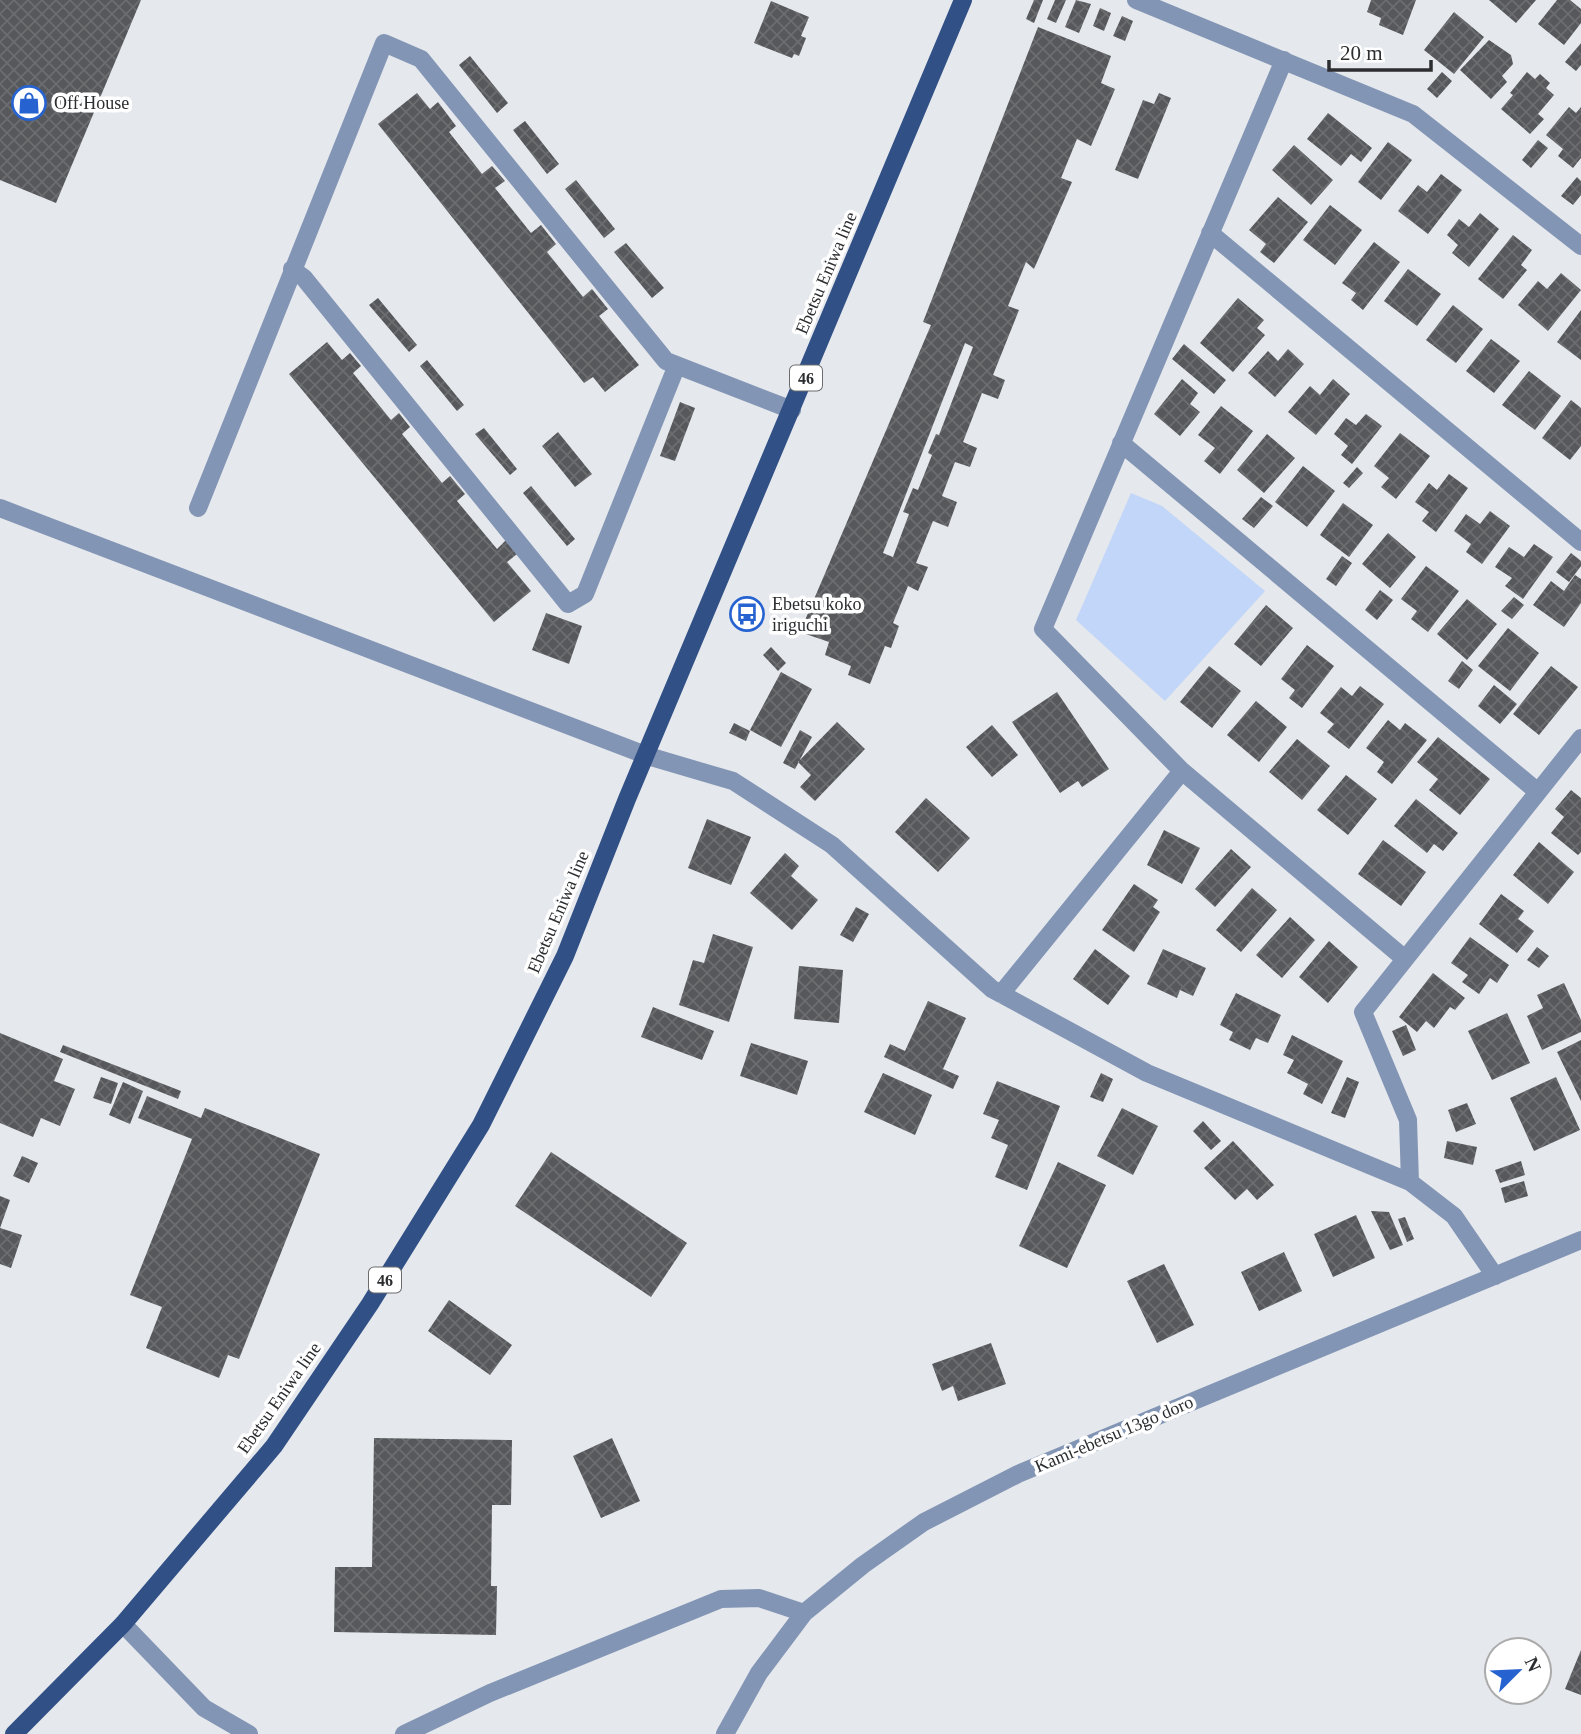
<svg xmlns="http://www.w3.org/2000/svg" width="1581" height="1734" font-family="'Times New Roman',serif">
<defs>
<pattern id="building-cross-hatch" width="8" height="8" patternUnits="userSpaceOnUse" patternTransform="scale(1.75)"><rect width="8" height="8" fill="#56585b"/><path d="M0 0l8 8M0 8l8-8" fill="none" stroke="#6b6d6f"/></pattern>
</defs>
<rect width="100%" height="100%" fill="#e5e8ec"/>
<path fill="#c1d6f9" d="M1131,493L1162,506L1265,591L1165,701L1076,620Z"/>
<path fill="url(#building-cross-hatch)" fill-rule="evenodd" d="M0,0H141L56,203L0,180Z
M1034,0H1043L1034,23L1026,19Z
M1055,0H1066L1056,23L1047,19Z
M1076,0L1091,4L1079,33L1065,27Z
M1371,0H1416L1403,35L1379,25L1381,18L1367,12Z
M1489,0H1536L1516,23Z
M1557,0H1570L1581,9V23L1564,45L1538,24Z
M771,1L809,17L801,36L806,38L799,56L794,54L792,58L754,43Z
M1100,8L1111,13L1104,31L1093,26Z
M1454,12L1484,37L1454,74L1424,50Z
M1122,16L1133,21L1125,41L1113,36Z
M1038,27L1111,56L1101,83L1115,89L1091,146L1077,139L1061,178L1072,182L1034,269L1026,262L1008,306L1019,310L993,375L1005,380L998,399L982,393L963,442L977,448L970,467L955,462L942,496L957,502L948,527L933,521L916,563L928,567L918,591L908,586L893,623L899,626L891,648L885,646L870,684L848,675L851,666L825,655L829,642L800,632L931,325L923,322ZM965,343L973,347L939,435L936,434L928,453L932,455L918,490L913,488L903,512L909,514L893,557L883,553Z
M1489,40L1511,55L1513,64L1502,76L1507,82L1491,99L1460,70Z
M1581,43V65L1576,71L1565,62Z
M470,56L508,103L497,113L459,65Z
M1442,72L1452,81L1437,98L1427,89Z
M1527,72L1535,79L1540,74L1550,83L1546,88L1554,95L1538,114L1544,119L1530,134L1501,109L1513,95L1510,93Z
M417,93L430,109L438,102L456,126L449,132L482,174L492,166L505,181L495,188L531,233L541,225L556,244L547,252L583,297L592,289L608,309L599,316L639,365L605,392L593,377L584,383L378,124Z
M1159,93L1171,98L1138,179L1115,170L1143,100L1154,104Z
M1569,107L1576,113L1581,107V158L1573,168L1558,156L1563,149L1546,135Z
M1328,113L1372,148L1361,162L1351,154L1341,166L1307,139Z
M525,121L559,164L547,174L513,130Z
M1538,140L1548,148L1531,168L1522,160Z
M1388,142L1412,160L1381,200L1358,182Z
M1294,145L1333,180L1311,205L1272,170Z
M1441,174L1462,190L1428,234L1398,211L1418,185L1427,192Z
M1577,177L1581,181V195L1573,205L1561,196Z
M576,180L615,229L604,238L565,189Z
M1278,197L1308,222L1274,263L1260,252L1266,244L1249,230Z
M1330,205L1362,230L1335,265L1303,240Z
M1480,213L1499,229L1469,267L1452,253L1458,245L1447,235L1459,219L1469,227Z
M1513,235L1532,250L1521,265L1527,270L1503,299L1478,279Z
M1374,242L1400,262L1363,310L1351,300L1356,293L1342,283Z
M626,243L664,288L652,298L614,252Z
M1408,269L1441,294L1417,326L1384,301Z
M1561,273L1581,290L1548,331L1518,305L1538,281L1547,289Z
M378,298L417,345L409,352L369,305Z
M1238,298L1264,320L1257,328L1265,335L1233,372L1200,343Z
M1453,305L1483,329L1456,363L1426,340Z
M1581,310V360L1557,342Z
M1491,339L1520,361L1494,393L1466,371Z
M327,342L342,360L350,353L361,366L353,373L391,420L399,413L410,427L402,434L442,483L450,476L465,494L457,501L497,549L506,540L517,554L507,562L531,591L494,622L289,374Z
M1184,344L1226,380L1214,394L1172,359Z
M1288,349L1304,364L1275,397L1248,373L1268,351L1278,361Z
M427,360L464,405L457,411L420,366Z
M1529,371L1561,396L1535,430L1502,405Z
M1182,379L1198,393L1190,404L1200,412L1180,436L1154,414Z
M1333,379L1350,394L1316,435L1288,412L1310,386L1320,395Z
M1571,400L1581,408V446L1570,460L1542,438Z
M680,402L695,408L675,461L660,456Z
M1221,406L1253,431L1220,474L1204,461L1215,448L1198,435Z
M1366,414L1382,426L1352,464L1341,455L1348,446L1334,434L1346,418L1356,425Z
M484,428L517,469L510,475L475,434Z
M558,432L592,474L575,487L542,446Z
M1400,433L1430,456L1396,499L1381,487L1389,478L1374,466Z
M1267,434L1295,458L1264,493L1237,470Z
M1303,466L1335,491L1307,527L1275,502Z
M1357,467L1363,473L1349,488L1343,483Z
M1449,474L1468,488L1436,532L1422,521L1429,512L1415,502L1429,483L1437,490Z
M531,486L575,539L567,546L523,493Z
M1261,497L1273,506L1254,528L1242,519Z
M1343,503L1373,525L1349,557L1320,535Z
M1490,511L1510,526L1482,564L1466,552L1471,544L1454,531L1466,514L1480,524Z
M1388,533L1416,557L1390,588L1362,564Z
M1534,544L1553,557L1523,599L1505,586L1512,578L1495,567L1509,547L1524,557Z
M1571,553L1581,561V566L1569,582L1556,572Z
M1342,556L1352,563L1336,586L1326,579Z
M1426,566L1459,591L1428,632L1411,619L1417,611L1401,599Z
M1575,575L1581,579V603L1564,627L1533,605L1551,581L1564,591Z
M1380,590L1393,600L1377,620L1365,610Z
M1514,597L1524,605L1512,619L1501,611Z
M1467,599L1497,624L1467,660L1437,634Z
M1266,605L1293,628L1261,666L1234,644Z
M546,613L582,626L569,664L532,650Z
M1508,628L1539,653L1510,691L1478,666Z
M1307,645L1334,666L1302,708L1289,698L1295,690L1281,679Z
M771,647L786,663L778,671L763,655Z
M1462,661L1473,670L1459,689L1448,681Z
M1209,666L1241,691L1212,728L1180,702Z
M1551,666L1578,687L1539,735L1513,714Z
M781,672L812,689L781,747L750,730Z
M1494,685L1517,704L1500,724L1478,706Z
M1360,686L1384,704L1349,749L1327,732L1334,724L1320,713L1341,687L1352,696Z
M1057,692L1109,769L1082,787L1078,781L1060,793L1012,722Z
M1256,701L1287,727L1259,762L1227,735Z
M1388,720L1400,730L1405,723L1427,740L1392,784L1377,772L1384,762L1366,748Z
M837,722L865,749L815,801L800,787L811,775L798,762Z
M734,723L750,731L746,741L729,733Z
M992,725L1018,755L992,777L966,747Z
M800,730L812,737L795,769L783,763Z
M1438,737L1490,779L1460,815L1429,790L1438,779L1417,762Z
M1297,739L1330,766L1302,800L1269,772Z
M1346,775L1377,799L1348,835L1317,810Z
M1571,790L1581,798V852L1578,855L1551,833L1564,817L1555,809Z
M926,798L970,838L938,872L895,832Z
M1416,799L1458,833L1443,851L1434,844L1427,853L1394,826Z
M707,819L751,837L731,885L688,868Z
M1164,830L1200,848L1182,884L1147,865Z
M1383,840L1426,872L1401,906L1358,874Z
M1539,842L1574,872L1548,904L1513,875Z
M1231,849L1251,867L1215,907L1195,889Z
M785,853L799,866L791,876L818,900L792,930L750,893Z
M1134,884L1158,900L1153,907L1160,912L1134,952L1102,930Z
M1252,888L1277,910L1241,952L1216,930Z
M1501,894L1524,911L1518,919L1534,931L1517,953L1479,924Z
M856,907L869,914L853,942L840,935Z
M1290,917L1315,940L1282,978L1256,955Z
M713,934L753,947L729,1022L679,1005L693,960L704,963Z
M1470,937L1509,965L1497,983L1490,978L1479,994L1462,982L1468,975L1451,963Z
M1329,941L1358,967L1328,1003L1299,977Z
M1537,947L1549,956L1539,968L1527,960Z
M1095,949L1130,976L1108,1005L1073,979Z
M1163,949L1206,968L1193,996L1180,990L1177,998L1147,984Z
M799,966L843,970L839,1023L794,1019Z
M1433,973L1465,998L1455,1010L1450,1007L1434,1028L1426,1021L1417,1032L1399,1017Z
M1564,983L1581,1020V1032L1542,1050L1527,1016L1543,1008L1537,995Z
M1236,993L1281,1015L1268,1043L1256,1038L1250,1050L1229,1040L1233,1032L1220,1025Z
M928,1001L966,1018L943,1069L959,1076L953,1089L884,1057L890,1044L905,1051Z
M653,1007L714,1031L702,1060L641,1037Z
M1507,1013L1530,1063L1492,1080L1468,1031Z
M1406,1025L1416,1050L1403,1056L1392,1031Z
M0,1033L63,1059L54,1081L75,1089L60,1126L41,1118L33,1137L0,1123Z
M1292,1035L1343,1061L1322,1104L1303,1094L1308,1084L1287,1073L1294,1060L1283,1055Z
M1581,1040V1101L1557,1052Z
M751,1043L808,1061L797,1095L740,1076Z
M63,1045L181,1091L178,1099L60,1052Z
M883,1073L932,1095L915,1135L864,1112Z
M1101,1073L1113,1079L1103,1102L1090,1097Z
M101,1077L118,1083L111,1104L93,1098Z
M1347,1077L1359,1082L1345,1118L1331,1113Z
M1556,1077L1580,1130L1534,1151L1510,1098Z
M997,1081L1060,1106L1027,1190L995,1177L1008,1145L991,1138L999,1120L983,1114Z
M123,1082L143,1091L130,1124L109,1115Z
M147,1096L201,1118L205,1108L320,1154L239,1359L228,1355L219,1378L146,1348L162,1307L130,1295L192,1139L138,1118Z
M1467,1103L1476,1124L1456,1132L1448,1110Z
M1122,1108L1158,1126L1133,1175L1097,1156Z
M1203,1121L1221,1141L1211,1150L1193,1131Z
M1233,1141L1274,1185L1257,1200L1247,1189L1235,1200L1204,1168Z
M1447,1141L1477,1147L1473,1165L1444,1158Z
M551,1152L687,1243L651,1297L515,1206Z
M22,1156L38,1163L29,1183L13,1176Z
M1521,1161L1525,1175L1500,1183L1495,1170Z
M1058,1162L1106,1185L1067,1268L1019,1246Z
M1524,1181L1528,1196L1505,1203L1501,1188Z
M0,1196L10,1200L0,1228L22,1235L11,1268L0,1264Z
M1371,1211L1389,1212L1403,1245L1390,1250Z
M1356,1215L1375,1258L1333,1277L1314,1234Z
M1405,1217L1414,1239L1407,1242L1398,1219Z
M1284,1252L1302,1291L1259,1311L1241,1272Z
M1164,1264L1194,1325L1157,1343L1127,1281Z
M449,1300L512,1345L490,1375L428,1331Z
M991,1343L1006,1384L958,1401L953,1386L942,1391L932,1364Z
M374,1438L512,1440L511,1505H492L491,1586H497L496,1635L334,1632L335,1567H372Z
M612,1438L640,1501L601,1518L573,1456Z
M1581,1650V1695L1565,1689Z"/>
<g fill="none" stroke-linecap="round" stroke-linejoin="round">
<path stroke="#8395b5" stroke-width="18" d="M1136,0L1413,114L1581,246
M1284,60L1043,629L1182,771L1405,959
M1210,233L1581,542
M292,269L304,278L568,604L585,594L677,365
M1121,443L1538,792
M0,508L648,756L733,781L832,845L992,989L1147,1073L1410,1182L1454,1216L1495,1276
M198,508L384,43L421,59L666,361L792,410
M1001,994L1182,771
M1410,1182L1408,1120L1363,1012L1581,738
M123,1624L204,1708L249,1734
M404,1734L490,1693L721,1599L759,1598L804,1613
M725,1734L759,1673L804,1613L863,1565L924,1522L1018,1474L1581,1240"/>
<path stroke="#315086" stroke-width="18" d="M14,1734L123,1624L274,1446L370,1304L481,1125L565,956L627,799L963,0"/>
</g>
<defs>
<g id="shop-ring" transform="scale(1.75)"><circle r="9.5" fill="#fff" stroke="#2663d0" stroke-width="1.5"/><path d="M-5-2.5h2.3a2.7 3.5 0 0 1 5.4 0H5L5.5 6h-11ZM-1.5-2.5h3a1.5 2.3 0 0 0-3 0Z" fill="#2663d0"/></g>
<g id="bus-ring" transform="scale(1.75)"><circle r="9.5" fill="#fff" stroke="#2663d0" stroke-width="1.5"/><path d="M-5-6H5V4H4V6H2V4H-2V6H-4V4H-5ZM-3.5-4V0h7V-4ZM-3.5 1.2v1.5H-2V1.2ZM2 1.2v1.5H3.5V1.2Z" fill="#2663d0"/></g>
</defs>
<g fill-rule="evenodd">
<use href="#shop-ring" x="29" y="103"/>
<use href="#bus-ring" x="747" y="614"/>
</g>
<g text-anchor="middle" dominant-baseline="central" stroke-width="7" stroke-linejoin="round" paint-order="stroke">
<g fill="#fff" stroke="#6b6c6d" stroke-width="2">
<rect x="790" y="365.5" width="32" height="25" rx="5"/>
<rect x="369" y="1267.5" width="32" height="25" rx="5"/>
</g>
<g font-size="16" font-weight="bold" fill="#2c2d2f">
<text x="806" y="378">46</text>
<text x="385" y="1280">46</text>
</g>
<g font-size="18" fill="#2c2d2f" stroke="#fff" text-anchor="start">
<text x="54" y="103">Off House</text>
<text x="772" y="604">Ebetsu koko<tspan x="772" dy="21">iriguchi</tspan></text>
</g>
<g font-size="18" fill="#2c2d2f" stroke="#fff">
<text transform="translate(826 273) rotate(-67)">Ebetsu Eniwa line</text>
<text transform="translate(558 912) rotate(-67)">Ebetsu Eniwa line</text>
<text transform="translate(279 1398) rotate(-55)">Ebetsu Eniwa line</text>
<text transform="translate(1114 1434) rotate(-23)">Kami-ebetsu 13go doro</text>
</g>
</g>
<g transform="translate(1518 1671) rotate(66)"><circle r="33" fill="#ffffff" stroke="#ababac" stroke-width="2"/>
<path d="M0-5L12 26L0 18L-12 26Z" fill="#2663d0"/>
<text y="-10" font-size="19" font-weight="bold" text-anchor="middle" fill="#2c2d2f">N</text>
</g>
<path d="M1329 60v10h102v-10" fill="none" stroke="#2c2d2f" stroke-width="3.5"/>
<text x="1340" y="60" font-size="21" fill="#2c2d2f" stroke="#ffffff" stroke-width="5" paint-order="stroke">20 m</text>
</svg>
